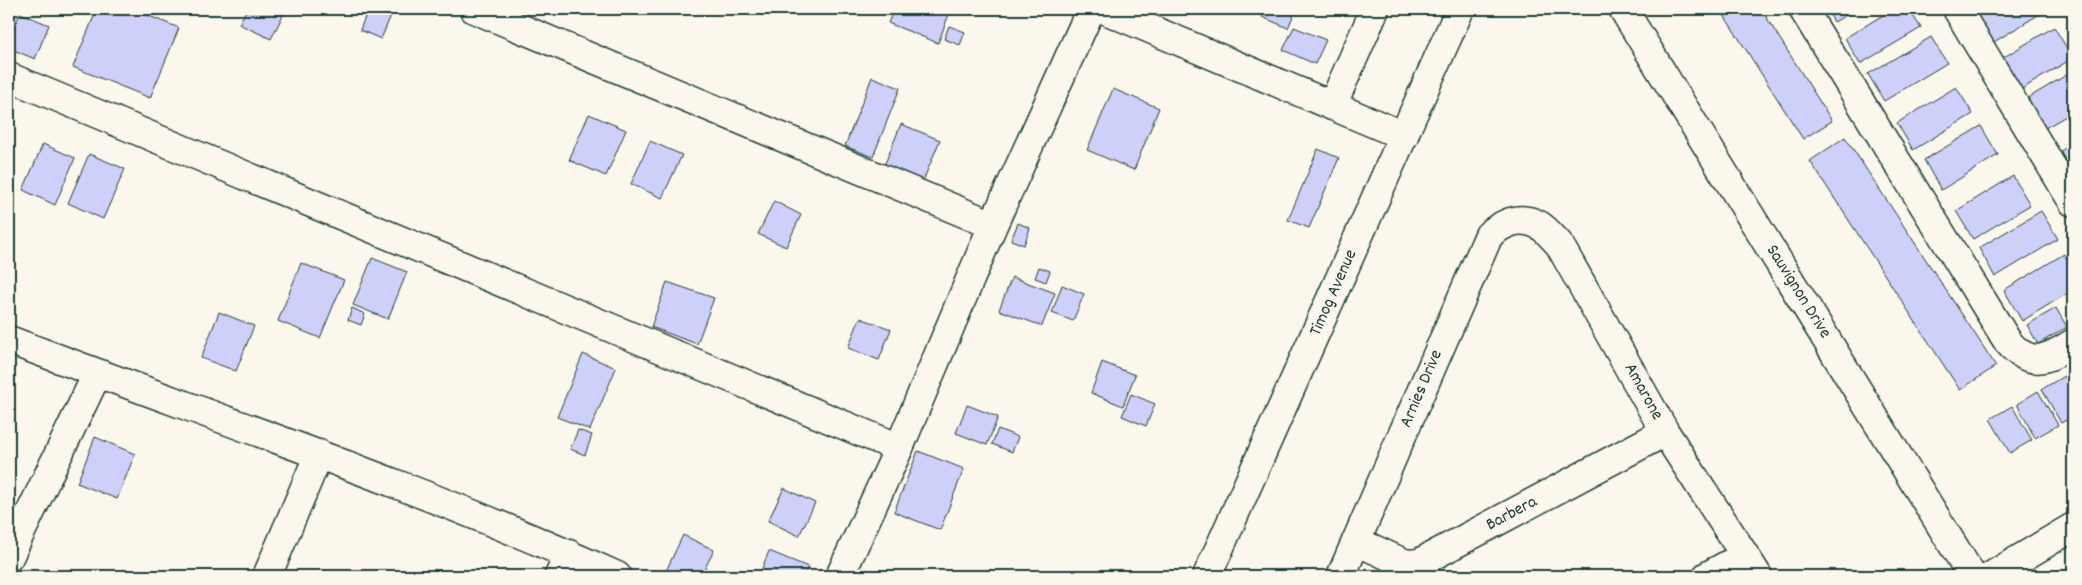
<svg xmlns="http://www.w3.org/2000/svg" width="2082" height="585" font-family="Dekko,sans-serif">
<rect width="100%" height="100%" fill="#fbf7ec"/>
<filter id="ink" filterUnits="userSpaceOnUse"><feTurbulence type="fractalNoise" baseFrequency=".02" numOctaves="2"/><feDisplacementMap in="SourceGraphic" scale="10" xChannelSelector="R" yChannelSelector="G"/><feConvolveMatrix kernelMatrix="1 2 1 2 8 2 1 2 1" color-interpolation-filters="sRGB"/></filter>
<g filter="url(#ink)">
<path fill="#cdd0f9" stroke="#1f3d34" d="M97,9H132L179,28L150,98L73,67Z
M247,9H286L271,39L239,24Z
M368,9H381L392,13L381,39L360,30Z
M894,9H951L938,43L888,23Z
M1266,9H1296L1288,28L1262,17Z
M1720,9H1761L1832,121L1803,139Z
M1826,9H1857L1834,22Z
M1893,9H1909L1921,28L1860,64L1845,38Z
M1979,9H2048L1989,45L1970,14Z
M20,13L49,25L35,59L9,48V39Z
M949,26L965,32L960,45L944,39Z
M1294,27L1326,40L1315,64L1283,50Z
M2054,27L2073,58L2017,92L1999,60Z
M1931,37L1947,63L1884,101L1868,74Z
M2073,71V112L2040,131L2023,101Z
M872,77L900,88L873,157L845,146Z
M1956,87L1973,114L1913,150L1897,123Z
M1113,89L1159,108L1134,170L1087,150Z
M589,114L626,130L606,176L569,160Z
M901,124L940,140L923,181L884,166Z
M1981,126L1998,155L1941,190L1924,160Z
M1845,137L1996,366L1960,390L1810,161Z
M650,141L682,155L662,198L631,184Z
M2073,143V179L2056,154Z
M43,144L75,158L55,205L23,190Z
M1318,149L1339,158L1309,228L1288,220Z
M89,154L125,169L103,219L68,203Z
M2013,176L2030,205L1973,239L1956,211Z
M774,201L801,215L786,247L758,234Z
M2041,211L2058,239L1995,277L1979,248Z
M1018,223L1030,228L1024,245L1011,240Z
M2064,254L2073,268V290L2022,321L2004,290Z
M372,258L407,272L388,319L353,305Z
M301,263L344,280L320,338L278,321Z
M1039,267L1050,271L1046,282L1035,278Z
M1012,277L1055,293L1042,326L999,310Z
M667,282L714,298L697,344L651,327Z
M1062,285L1084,294L1073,321L1052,313Z
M352,308L365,314L361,325L348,320Z
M2056,308L2067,327L2038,344L2027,325Z
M219,312L254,326L236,371L201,358Z
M860,318L891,329L879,360L848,348Z
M583,354L616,368L590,430L557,417Z
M1102,362L1135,375L1123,406L1091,393Z
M2073,370V382L2068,373Z
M2064,376L2073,392V416L2061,423L2042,389Z
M2038,391L2058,425L2035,438L2017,404Z
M1131,394L1155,404L1146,426L1122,416Z
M967,405L998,417L987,445L956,433Z
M2012,406L2032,440L2010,453L1990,419Z
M998,429L1018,437L1012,452L992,444Z
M578,430L592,435L585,455L570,449Z
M95,437L135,454L117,499L77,483Z
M918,451L964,469L940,530L894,512Z
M784,488L815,503L799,536L768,521Z
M683,535L714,550L701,576H672L665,573Z
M769,551L808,567L804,576H759Z"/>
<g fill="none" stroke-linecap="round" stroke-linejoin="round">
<g stroke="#1f3d34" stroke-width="31">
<path id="minor" d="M474,9L993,225
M1103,9L1404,136
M1623,9L1972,576
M1803,9L2008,342C2031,369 2048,359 2073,343
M1957,9L2073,202
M9,77L899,448
M1332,106L1375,9
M9,340C212,417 419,486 617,576
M1356,541L1406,564L1419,563L1665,432
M9,557L97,374
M267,576L319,454
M559,576L569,554
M840,576L899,448L993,225L1091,9
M1341,576L1489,235C1503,223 1520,215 1539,225C1546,229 1553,238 1559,244L1665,432L1758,576
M1707,576L1744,556
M1991,576L2073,527"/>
</g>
<g stroke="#1f3d34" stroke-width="31">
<path id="secondary" d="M1207,576L1460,9"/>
</g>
<use href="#minor" stroke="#fbf7ec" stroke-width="28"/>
<use href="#secondary" stroke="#fbf7ec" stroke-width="28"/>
</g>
</g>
<g text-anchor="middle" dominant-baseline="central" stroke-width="5" stroke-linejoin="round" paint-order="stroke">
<g font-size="18" fill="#1f3d34" stroke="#fbf7ec">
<text transform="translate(1798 292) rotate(58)">Sauvignon Drive</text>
<text transform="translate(1334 293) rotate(-66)">Timog Avenue</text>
<text transform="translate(1422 389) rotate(-67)">Arnies Drive</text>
<text transform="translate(1643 392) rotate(61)">Amarone</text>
<text transform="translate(1512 514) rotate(-28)">Barbera</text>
</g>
</g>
<rect width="2082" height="585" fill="none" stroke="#fbf7ec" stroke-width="30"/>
<rect x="15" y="15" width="2052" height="555" fill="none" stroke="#1f3d34" stroke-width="2" filter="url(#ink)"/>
</svg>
